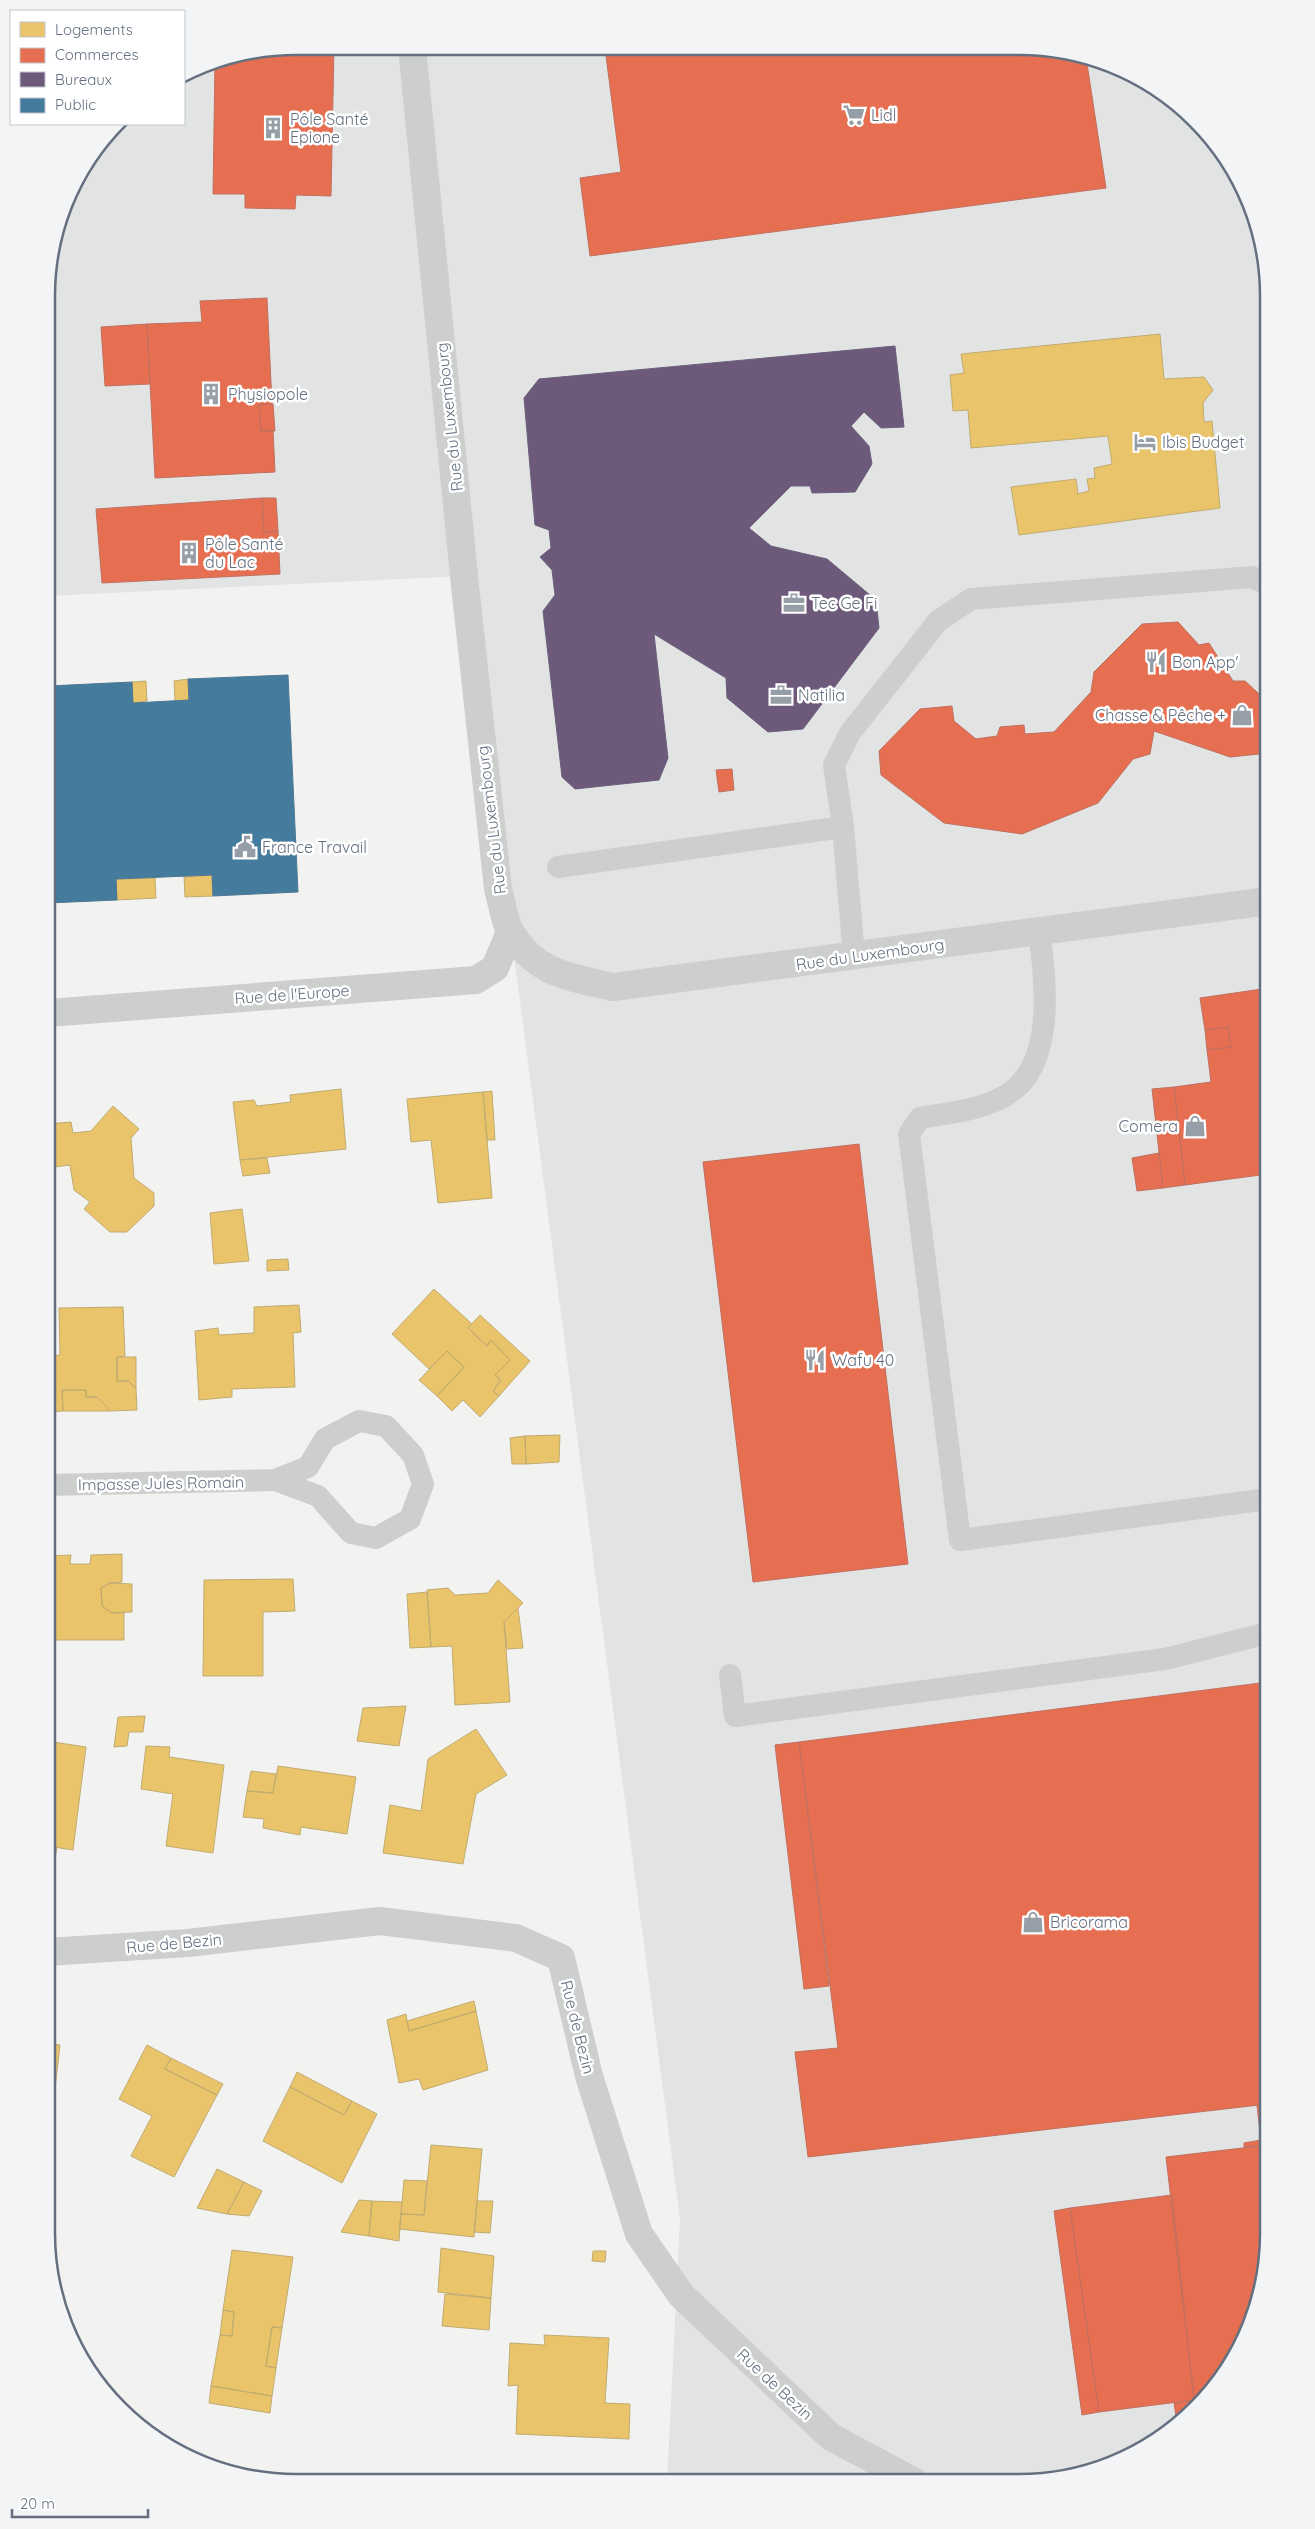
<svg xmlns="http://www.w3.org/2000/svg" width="1315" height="2529" font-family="Quicksand,sans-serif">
<rect width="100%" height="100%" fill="#f2f3f1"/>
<path fill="#e2e4e4" d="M296,46L1067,51L1129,72L1184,108L1227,157L1256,216L1269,296L1268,2250L1250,2328L1217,2385L1158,2440L1099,2470L1019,2483L667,2482L680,2219L464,576L48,596V264L72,185L119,124H184V76L201,65Z"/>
<path fill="#e9c46a" stroke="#c1ab71" d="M1160,334L1164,379L1204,377L1213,390L1203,403L1204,422L1212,421L1220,508L1019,535L1011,487L1076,479L1078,494L1089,491L1087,479L1095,478L1094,468L1112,464L1108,436L971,448L968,410L953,411L950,375L964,373L961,354Z
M188,679L189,700L175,701L174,681Z
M146,681L147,701L133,703L132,682Z
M212,875L213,896L185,897L184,877Z
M155,878L156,898L117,900L116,879Z
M341,1089L346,1149L240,1160L233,1102L254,1100L257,1106L291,1102L290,1095Z
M492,1091L495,1140H487L483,1092Z
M483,1092L492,1198L438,1203L431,1140L411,1142L407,1099Z
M113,1106L139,1129L131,1138L134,1178L154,1193V1206L127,1232H110L84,1209L90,1202L74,1190L70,1165L47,1168V1124L71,1122L73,1133L91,1131Z
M267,1158L270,1173L243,1176L240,1160Z
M242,1209L249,1261L214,1264L210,1213Z
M288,1259L289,1270L267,1271V1260Z
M434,1289L472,1324L468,1328L487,1346L491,1340L510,1360L495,1375L501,1380L493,1391L499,1396L480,1417L463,1400L452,1411L437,1396L464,1367L447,1351L429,1369L392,1334Z
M299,1305L301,1332L293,1333L295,1387L232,1389V1397L199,1400L195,1331L218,1328L219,1335L254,1333V1307Z
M123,1307L125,1356L117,1357V1381H128L136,1388L137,1410L111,1411L97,1397H86V1390H62L63,1411L47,1412V1356L60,1355L59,1308Z
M480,1315L530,1361L499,1396L493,1391L501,1380L495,1375L510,1360L491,1340L487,1346L468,1328Z
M447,1351L464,1367L437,1396L419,1380Z
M117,1357H136V1388L128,1381H117Z
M62,1390H86V1397H97L111,1411H63Z
M560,1435L559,1462L526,1464L525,1436Z
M525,1436L526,1464H512L510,1438Z
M122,1554V1582L110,1583L101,1588L102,1606L112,1613L124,1612V1640H47V1556L71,1555L70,1564H90L91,1555Z
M293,1579L295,1611L263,1612V1676H203L204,1580Z
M498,1580L523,1603L504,1622L510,1702L455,1705L452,1646L431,1647L427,1590L448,1588L455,1595L488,1593Z
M110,1583L132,1584V1612L112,1613L102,1606L101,1588Z
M427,1592L431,1647L410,1648L407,1594Z
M518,1608L523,1648L507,1649L504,1622Z
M406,1706L399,1746L357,1741L363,1708Z
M145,1716L143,1732H129L127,1746L114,1747L118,1717Z
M476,1729L507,1775L476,1794L463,1864L383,1853L390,1805L421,1811L428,1759Z
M47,1741L86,1747L73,1850L47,1846Z
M146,1746L170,1747L169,1757L224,1765L213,1853L166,1846L173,1794L141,1789Z
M278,1766L356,1777L347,1834L301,1827L300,1835L263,1828L264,1819L243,1817L247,1791L273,1793Z
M251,1771L276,1774L273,1793L247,1791Z
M47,1846L57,1847L54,1865H47Z
M474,2001L476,2011L409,2031L407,2021Z
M476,2011L488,2070L423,2090L419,2079L399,2083L387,2020L406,2014L409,2031Z
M46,2043L60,2045L53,2106L46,2105Z
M147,2045L171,2058L165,2069L217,2095L174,2177L131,2156L152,2116L119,2099Z
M171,2058L223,2084L217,2095L165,2069Z
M297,2072L352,2101L344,2115L290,2087Z
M290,2087L344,2115L352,2101L377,2114L342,2183L263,2141Z
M431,2145L482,2149L474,2237L399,2229L401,2214L424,2215Z
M217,2169L244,2182L227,2214L197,2208Z
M404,2180L427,2181L424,2215L401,2214Z
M244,2182L262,2191L249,2216L227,2214Z
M359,2200L372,2201L369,2236L341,2232Z
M372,2201L402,2202L399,2241L369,2236Z
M477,2201H493L490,2233L474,2232Z
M441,2248L494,2256L491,2298L438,2292Z
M232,2250L293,2257L282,2328L272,2327L266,2366L276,2368L272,2396L211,2386L220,2335L232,2336L234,2312L223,2310Z
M593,2251H606L605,2262L592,2261Z
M445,2294L491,2298L489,2330L442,2326Z
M223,2310L234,2312L232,2336L220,2335Z
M272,2327L282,2328L276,2368L266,2366Z
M544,2335L609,2338L605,2403L630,2404L629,2439L516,2434L518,2385L508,2386L510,2343L545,2345Z
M211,2386L272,2396L270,2413L209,2403Z"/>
<path fill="#e76f51" stroke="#c06f5f" d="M296,46H334L331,196L296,195L295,209L245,208V194H213L215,62Z
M605,48L1067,51L1086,57L1106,188L590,256L580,178L621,172Z
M267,298L272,404L259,405L261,431L273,430L275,472L155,478L147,324L202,322L200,301Z
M147,324L150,384L105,386L101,327Z
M273,404L275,431H261L259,405Z
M262,498H276L278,531L264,532Z
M262,498L264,532L278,531L280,574L102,583L96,509Z
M1178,622L1199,645L1209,643L1233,681H1245L1269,703V753L1230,757L1154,731L1150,754L1133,759L1098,803L1022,834L944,823L881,775L879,751L920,709L952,706L954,721L976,739L997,736L1000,727L1024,725L1025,734L1054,732L1091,692L1094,672L1142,624Z
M732,769L734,790L719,792L716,770Z
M1269,988L1268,1174L1185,1185L1174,1087L1211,1082L1207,1050L1231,1047L1228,1027L1205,1030L1200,998Z
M1228,1027L1231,1047L1207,1050L1205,1030Z
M1174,1087L1185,1185L1163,1188L1152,1089Z
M859,1144L908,1564L753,1582L703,1162Z
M1159,1153L1163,1188L1137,1191L1132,1158Z
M1268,1682V2104L808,2157L795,2052L838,2048L799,1742Z
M799,1742L829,1986L804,1989L775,1745Z
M1268,2104V2145L1244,2147V2143L1261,2140L1257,2106Z
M1268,2145V2250L1250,2328L1217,2385L1195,2406L1166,2157Z
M1172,2195L1194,2400L1099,2412L1070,2208Z
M1070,2208L1099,2412L1082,2415L1054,2211Z
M1194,2400L1195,2406L1177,2423L1174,2403Z"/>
<path fill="#6d597a" stroke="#6a607c" d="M895,346L904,427L881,428L864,412L851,426L869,446L872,464L855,492L812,493L810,486H791L749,528L771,546L827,559L876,600L879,628L803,729L768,732L727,698L726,678L654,634L668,758L659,780L575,789L562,777L543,611L555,595L552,570L540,557L551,548L549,530L535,525L524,398L539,379Z"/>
<path fill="#457b9d" stroke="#4e7894" d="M288,675L298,892L213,896L212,875L116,879L117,900L48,903V686L132,682L133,703L189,700L188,679Z"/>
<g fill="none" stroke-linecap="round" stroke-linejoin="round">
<path stroke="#cdcece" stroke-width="22" d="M843,827L854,956
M558,867L843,827L834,765L850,733L938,621L971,599L1252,577L1269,585
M1039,931C1046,982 1057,1071 1001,1098C976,1111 947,1113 920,1118L909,1134L960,1540L1268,1499
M47,1485L275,1480L308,1467L325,1439L359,1421L386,1426L413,1455L423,1484L410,1519L376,1538L351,1533L318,1496L275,1480
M730,1675L735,1716L1165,1659L1268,1633"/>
<path stroke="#cdcece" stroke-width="28" d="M412,47L464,576L498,889C502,902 504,922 511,933C536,974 570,977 613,987L1269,901
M48,1013L476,980L495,968L510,932
M47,1952L188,1943L380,1921L516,1938L561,1958L589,2076L639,2234L681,2295L831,2437L915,2482"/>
</g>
<defs>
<g id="supermarket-bare" transform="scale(1.725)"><path d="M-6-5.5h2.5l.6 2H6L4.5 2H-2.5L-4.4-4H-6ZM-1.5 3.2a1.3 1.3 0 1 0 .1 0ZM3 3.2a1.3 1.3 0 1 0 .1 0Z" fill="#969ea8" stroke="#fff" stroke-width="2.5" paint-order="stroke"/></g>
<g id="building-bare" transform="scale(1.725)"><path d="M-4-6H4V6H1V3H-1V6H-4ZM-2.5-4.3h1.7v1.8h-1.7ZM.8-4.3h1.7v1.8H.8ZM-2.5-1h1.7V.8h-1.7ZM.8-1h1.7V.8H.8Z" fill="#969ea8" stroke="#fff" stroke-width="2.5" paint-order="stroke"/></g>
<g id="hotel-bare" transform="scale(1.725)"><path d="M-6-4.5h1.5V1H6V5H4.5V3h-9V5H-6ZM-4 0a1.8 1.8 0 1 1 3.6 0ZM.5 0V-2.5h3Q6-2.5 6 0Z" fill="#969ea8" stroke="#fff" stroke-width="2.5" paint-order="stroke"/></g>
<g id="office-bare" transform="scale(1.725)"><path d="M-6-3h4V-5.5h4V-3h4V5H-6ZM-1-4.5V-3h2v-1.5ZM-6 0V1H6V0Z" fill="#969ea8" stroke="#fff" stroke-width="2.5" paint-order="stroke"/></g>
<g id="restaurant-bare" transform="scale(1.725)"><path d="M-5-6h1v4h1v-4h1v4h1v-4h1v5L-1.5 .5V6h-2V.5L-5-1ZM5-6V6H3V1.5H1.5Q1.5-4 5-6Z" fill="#969ea8" stroke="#fff" stroke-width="2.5" paint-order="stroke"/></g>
<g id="shop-bare" transform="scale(1.725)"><path d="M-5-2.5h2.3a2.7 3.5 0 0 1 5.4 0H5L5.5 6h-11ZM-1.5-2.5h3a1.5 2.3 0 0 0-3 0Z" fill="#969ea8" stroke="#fff" stroke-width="2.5" paint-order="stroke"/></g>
<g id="civic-bare" transform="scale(1.725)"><path d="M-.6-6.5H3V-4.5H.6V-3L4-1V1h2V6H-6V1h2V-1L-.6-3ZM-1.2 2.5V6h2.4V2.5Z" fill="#969ea8" stroke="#fff" stroke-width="2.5" paint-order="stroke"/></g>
</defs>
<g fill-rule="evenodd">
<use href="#supermarket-bare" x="854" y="115"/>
<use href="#building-bare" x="273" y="128"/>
<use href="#building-bare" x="211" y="394"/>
<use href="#hotel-bare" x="1145" y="442"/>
<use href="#building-bare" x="189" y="553"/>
<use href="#office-bare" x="794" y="603"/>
<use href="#restaurant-bare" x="1156" y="662"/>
<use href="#office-bare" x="781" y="695"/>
<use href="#shop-bare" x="1242" y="715"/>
<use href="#civic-bare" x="245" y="847"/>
<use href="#shop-bare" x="1195" y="1126"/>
<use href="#restaurant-bare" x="815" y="1360"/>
<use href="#shop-bare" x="1033" y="1922"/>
</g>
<g text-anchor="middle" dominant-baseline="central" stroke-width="5" stroke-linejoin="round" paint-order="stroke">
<g font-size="16" fill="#647080" stroke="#fff" text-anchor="start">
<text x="871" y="115">Lidl</text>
<text x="290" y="119">Pôle Santé<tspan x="290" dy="18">Epione</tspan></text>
<text x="228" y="394">Physiopole</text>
<text x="1162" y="442">Ibis Budget</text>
<text x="205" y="544">Pôle Santé<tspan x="205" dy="18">du Lac</tspan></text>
<text x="811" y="603">Tec Ge Fi</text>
<text x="1172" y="662">Bon App'</text>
<text x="798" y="695">Natilia</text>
<text x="1226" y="715" text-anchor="end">Chasse &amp; Pêche +</text>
<text x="262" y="847">France Travail</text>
<text x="1178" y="1126" text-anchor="end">Comera</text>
<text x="832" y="1360">Wafu 40</text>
<text x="1050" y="1922">Bricorama</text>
</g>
<g font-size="16" fill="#647080" stroke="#fff">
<text transform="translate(449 417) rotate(-96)">Rue du Luxembourg</text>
<text transform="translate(491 820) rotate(-97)">Rue du Luxembourg</text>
<text transform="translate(870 954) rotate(-8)">Rue du Luxembourg</text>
<text transform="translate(292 994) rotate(-4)">Rue de l'Europe</text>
<text transform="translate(161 1483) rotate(-1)">Impasse Jules Romain</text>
<text transform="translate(174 1943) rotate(-5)">Rue de Bezin</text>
<text transform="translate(578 2027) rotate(76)">Rue de Bezin</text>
<text transform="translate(775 2384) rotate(43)">Rue de Bezin</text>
</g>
</g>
<path d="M0 0H1315V2529H0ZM296 55H1019A241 241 0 0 1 1260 296V2233A241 241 0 0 1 1019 2474H296A241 241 0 0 1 55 2233V296A241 241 0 0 1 296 55Z" fill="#f3f4f5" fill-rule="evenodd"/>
<path fill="none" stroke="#647080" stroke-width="2.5" d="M296 55H1019A241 241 0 0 1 1260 296V2233A241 241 0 0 1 1019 2474H296A241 241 0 0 1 55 2233V296A241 241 0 0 1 296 55Z"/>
<rect x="10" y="10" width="175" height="115" fill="#ffffff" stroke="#c1c6cc"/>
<rect x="20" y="22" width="25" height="15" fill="#e9c46a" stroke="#c1c6cc"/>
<text x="55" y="35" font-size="15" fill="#647080">Logements</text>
<rect x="20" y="48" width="25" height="15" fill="#e76f51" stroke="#c1c6cc"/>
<text x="55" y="60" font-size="15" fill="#647080">Commerces</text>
<rect x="20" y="72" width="25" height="15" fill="#6d597a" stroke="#c1c6cc"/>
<text x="55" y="85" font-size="15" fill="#647080">Bureaux</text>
<rect x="20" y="98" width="25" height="15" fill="#457b9d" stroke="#c1c6cc"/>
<text x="55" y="110" font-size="15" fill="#647080">Public</text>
<path d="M12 2509v8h136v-8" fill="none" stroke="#647080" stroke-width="2.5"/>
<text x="20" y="2509" font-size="15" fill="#647080" stroke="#ffffff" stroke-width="4" paint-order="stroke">20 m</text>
</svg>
